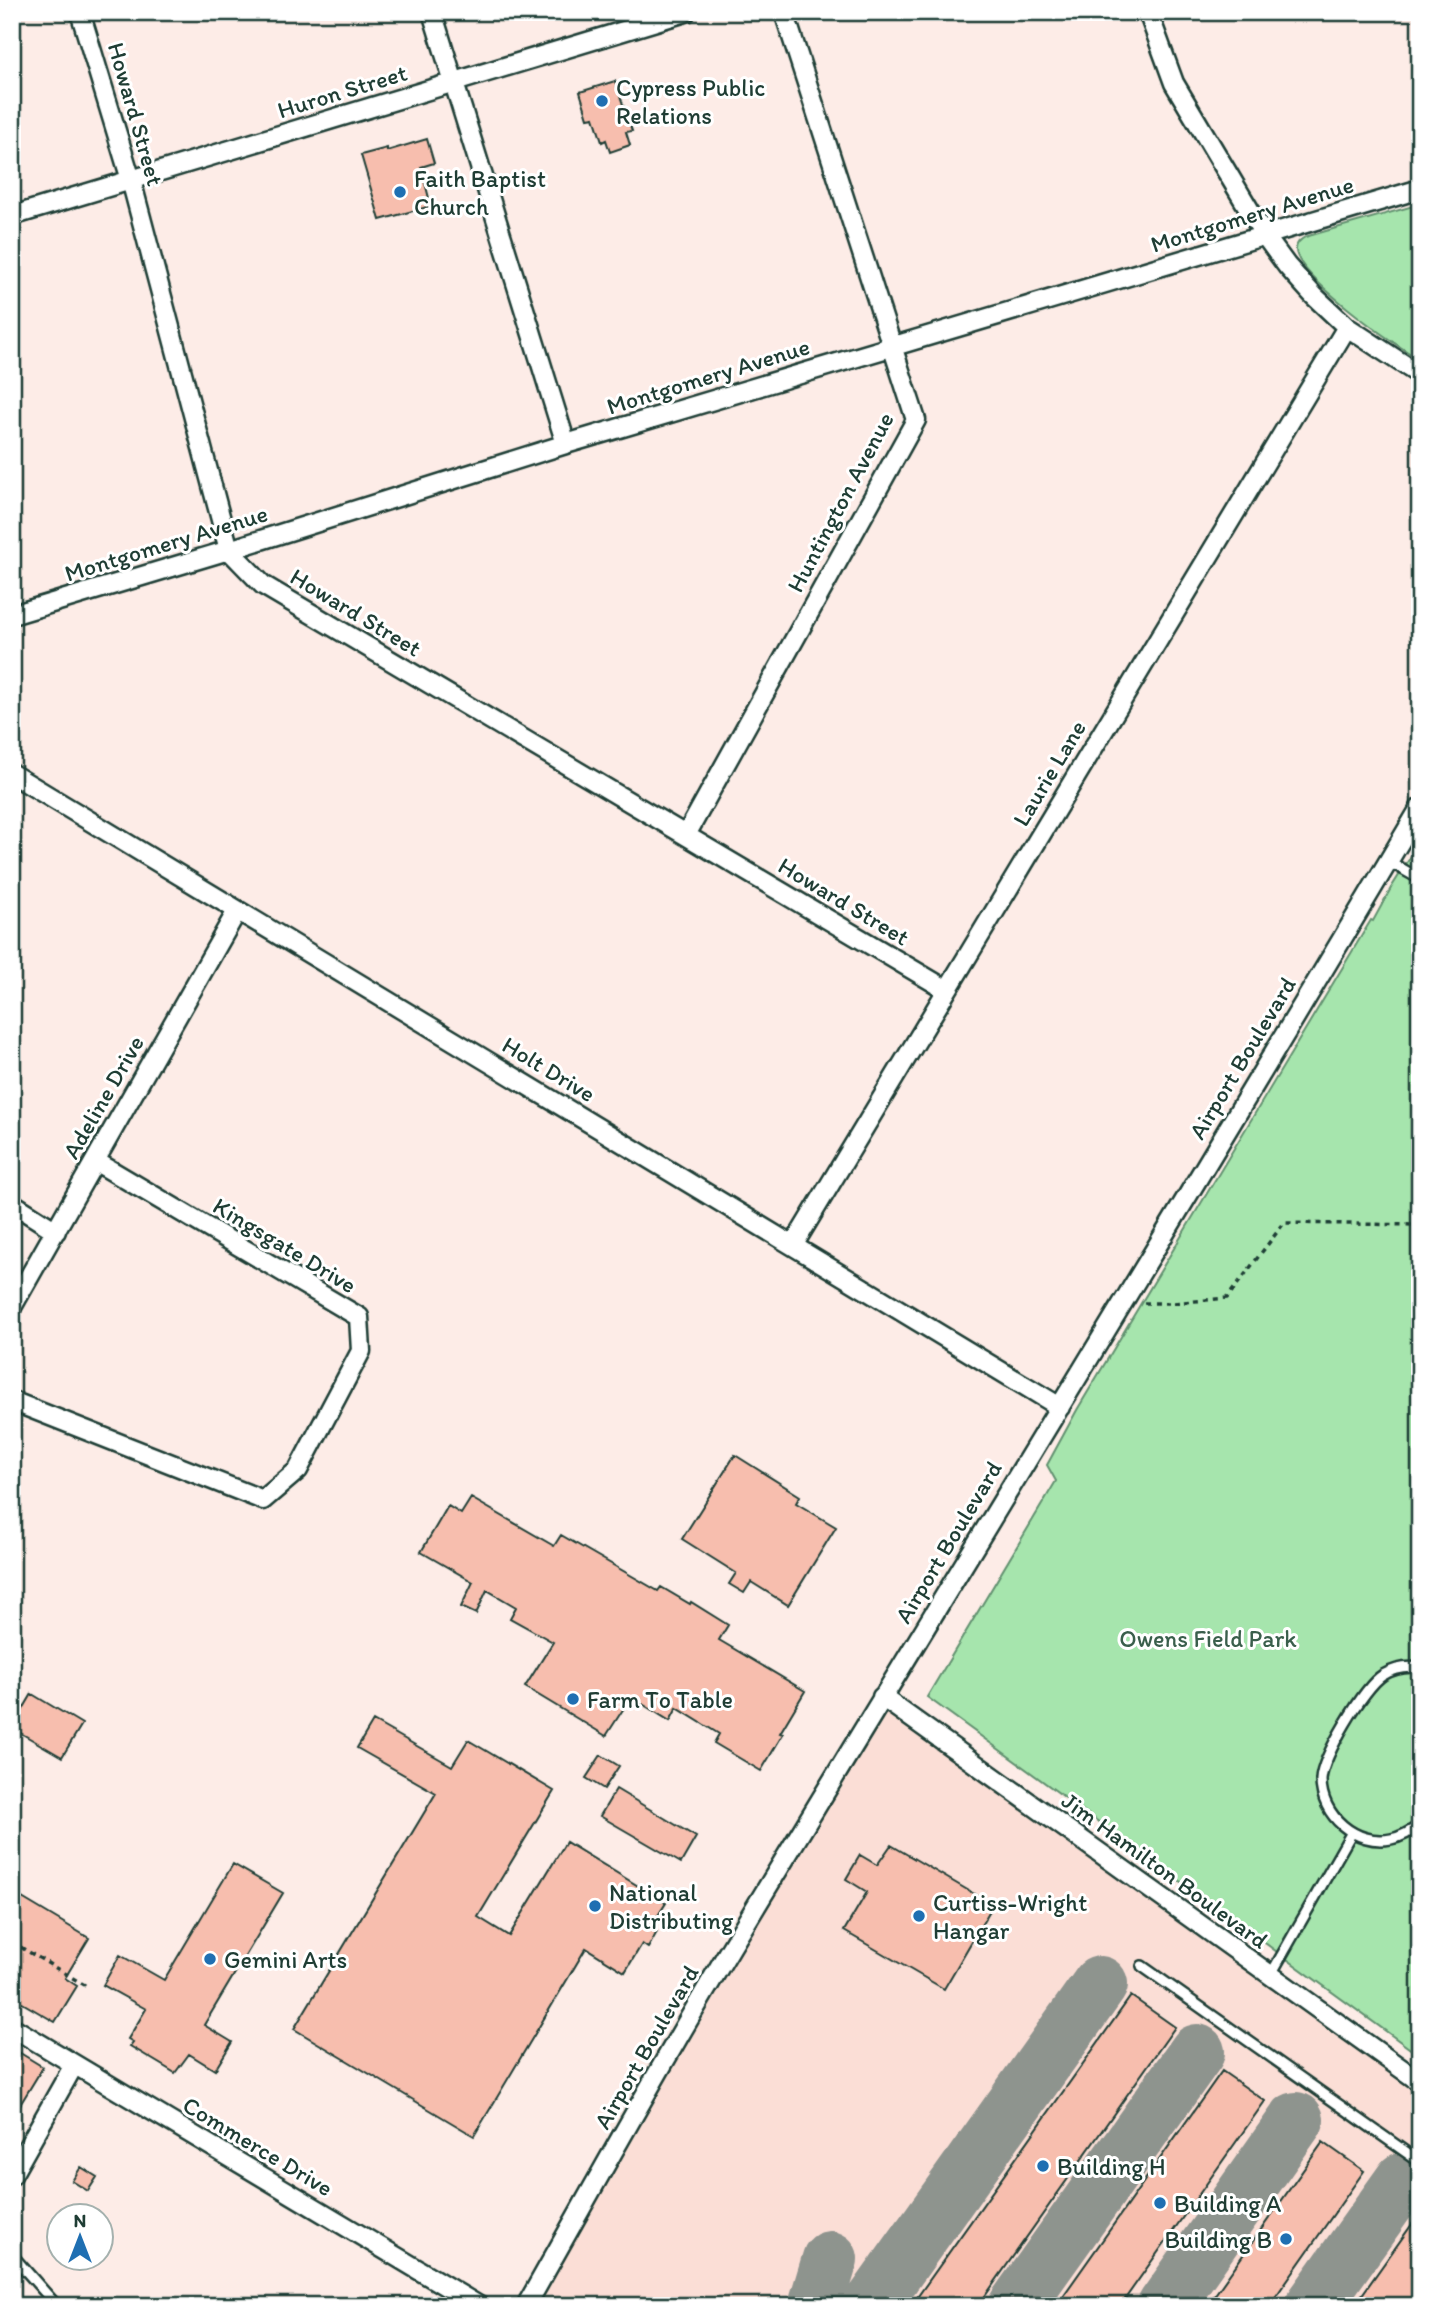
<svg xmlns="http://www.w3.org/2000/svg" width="1432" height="2318" font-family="Itim,sans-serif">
<rect width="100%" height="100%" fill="#fdece7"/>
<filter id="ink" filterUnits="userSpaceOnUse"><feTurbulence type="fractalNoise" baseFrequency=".0143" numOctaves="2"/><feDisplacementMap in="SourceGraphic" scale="14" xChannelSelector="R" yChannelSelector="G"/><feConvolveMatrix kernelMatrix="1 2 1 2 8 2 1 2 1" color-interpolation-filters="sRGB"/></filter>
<g filter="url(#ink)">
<path fill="#fbded6" d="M882,1697L1420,2082V2306H526Z"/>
<path fill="#a6e5ad" stroke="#629170" stroke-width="2" d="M1420,204V360C1397,346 1294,275 1296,249C1296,243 1300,240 1305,237Z
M1420,842V2056L927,1697L1056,1481L1047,1465L1077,1410L1371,920L1373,921L1391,888Z"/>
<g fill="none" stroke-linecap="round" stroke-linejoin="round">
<path stroke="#8e948e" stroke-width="56" d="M816,2306L830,2259
M871,2306L1100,1984
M1016,2306L1197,2052
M1165,2306L1296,2120
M1313,2306L1403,2180"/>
</g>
<path fill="#f7beae" stroke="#1f3d34" stroke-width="2" d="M615,81L632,131L626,132L630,145L610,152L606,140L602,142L594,117L588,118L580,92Z
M427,139L434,163L421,167L431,206L380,220L361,155L387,148V151Z
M735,1455L800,1496L796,1503L836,1527L788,1605L751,1582L744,1593L729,1584L736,1573L682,1539Z
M471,1498L554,1546L561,1535L658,1591L661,1587L690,1604L691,1602L728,1625L719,1640L805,1691L780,1733L783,1734L761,1771L714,1743L719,1734L677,1708L670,1721L631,1697L606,1736L525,1687L553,1642L510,1618L516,1607L487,1590L476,1614L461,1607L473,1582L421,1552L448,1506L461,1514Z
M32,1694L82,1724L62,1757L12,1728Z
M373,1721L452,1766L468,1740L554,1791L478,1917L509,1936L566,1842L666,1903L650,1928L657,1932L648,1948L642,1944L625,1972L586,1948L474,2136L294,2029L436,1793L357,1748Z
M601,1755L619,1766L604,1789L586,1778Z
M616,1789L696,1837L681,1863L600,1816Z
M891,1845L993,1905L944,1989L844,1931L867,1892L846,1879L860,1855L877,1865Z
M233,1864L283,1893L204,2025L232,2042L215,2070L189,2054L175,2073L130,2046L133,2042L128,2039L146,2009L103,1985L120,1955L164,1980Z
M12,1892L89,1938L65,1978L77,1986L55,2022L12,1997Z
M1131,1996L1175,2027L978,2306H911Z
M12,2048L43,2067L12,2118Z
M1222,2071L1265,2101L1120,2306H1056Z
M1323,2142L1364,2171L1269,2306H1207Z
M81,2167L97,2177L88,2191L72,2181Z
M1420,2213V2306H1354Z"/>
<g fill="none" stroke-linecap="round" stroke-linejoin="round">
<g stroke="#1f3d34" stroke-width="14">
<path id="service" d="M1388,861L1420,879
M1420,1668C1407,1666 1395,1668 1383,1675C1364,1687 1322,1757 1321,1780C1321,1816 1356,1846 1391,1839C1402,1837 1411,1831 1420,1825
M1142,1966L1420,2162
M1270,1976L1352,1832
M12,2255L57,2306"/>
</g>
<g stroke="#1f3d34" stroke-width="23">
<path id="minor" d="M80,12L131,180L229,550L263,585L947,990
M432,12L566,444
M1148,12L1174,83L1265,236L1287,266L1314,296L1347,327L1420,375
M12,216L686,12
M12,615L229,550L566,444L1420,189
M12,774C360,986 712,1193 1060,1407
M686,835L916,420L784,12
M12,1203L56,1231
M794,1244L1347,327
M12,1307L237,911
M12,1401L263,1500L298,1470L361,1351L359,1317L95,1161
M882,1697L1420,2082
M12,2027L479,2306
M12,2175L74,2065
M526,2306C598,2179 668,2051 744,1926C970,1553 1198,1183 1420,808"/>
</g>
<path stroke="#1f3d34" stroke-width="3.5" stroke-dasharray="5 5" stroke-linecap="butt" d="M1420,239C1413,257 1412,271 1420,289
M1144,1303H1174L1227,1298L1284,1223L1420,1225
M12,1942L88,1987"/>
<use href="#service" stroke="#fff" stroke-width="9"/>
<use href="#minor" stroke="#fff" stroke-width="18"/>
</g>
</g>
<g fill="#1f6fb2" stroke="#fff" stroke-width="2.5">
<circle cx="602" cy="101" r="7"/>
<circle cx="400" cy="192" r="7"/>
<circle cx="573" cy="1699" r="7"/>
<circle cx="595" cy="1906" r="7"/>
<circle cx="919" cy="1916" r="7"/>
<circle cx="210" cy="1959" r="7"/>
<circle cx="1043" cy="2166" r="7"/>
<circle cx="1160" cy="2203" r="7"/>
<circle cx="1286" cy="2239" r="7"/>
</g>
<g text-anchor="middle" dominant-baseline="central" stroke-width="6" stroke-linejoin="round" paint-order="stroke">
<g font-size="24" fill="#1f3d34" stroke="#fff" text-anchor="start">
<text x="616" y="87">Cypress Public<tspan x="616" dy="28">Relations</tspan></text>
<text x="414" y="178">Faith Baptist<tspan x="414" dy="28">Church</tspan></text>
<text x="587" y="1699">Farm To Table</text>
<text x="609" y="1892">National<tspan x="609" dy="28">Distributing</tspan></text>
<text x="933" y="1902">Curtiss-Wright<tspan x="933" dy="28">Hangar</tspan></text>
<text x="224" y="1959">Gemini Arts</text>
<text x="1057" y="2166">Building H</text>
<text x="1174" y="2203">Building A</text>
<text x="1272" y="2239" text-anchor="end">Building B</text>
</g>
<g font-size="24" fill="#1f3d34" stroke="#fff">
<text transform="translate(342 91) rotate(-17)">Huron Street</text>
<text transform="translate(136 114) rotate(74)">Howard Street</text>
<text transform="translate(1252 214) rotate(-17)">Montgomery Avenue</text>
<text transform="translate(708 376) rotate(-17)">Montgomery Avenue</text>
<text transform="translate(840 502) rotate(-62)">Huntington Avenue</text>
<text transform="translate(166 543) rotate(-17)">Montgomery Avenue</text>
<text transform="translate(356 612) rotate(31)">Howard Street</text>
<text transform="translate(1049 773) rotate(-59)">Laurie Lane</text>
<text transform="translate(844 901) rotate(31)">Howard Street</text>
<text transform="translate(1242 1058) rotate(-59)">Airport Boulevard</text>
<text transform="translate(549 1069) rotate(31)">Holt Drive</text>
<text transform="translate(103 1097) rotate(-60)">Adeline Drive</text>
<text transform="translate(285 1245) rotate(31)">Kingsgate Drive</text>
<text transform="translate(948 1542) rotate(-59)">Airport Boulevard</text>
<text transform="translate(1165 1870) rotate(36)">Jim Hamilton Boulevard</text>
<text transform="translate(646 2047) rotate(-60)">Airport Boulevard</text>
<text transform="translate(258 2146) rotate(31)">Commerce Drive</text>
</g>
<g font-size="24" fill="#3a5f4c" stroke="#fff">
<text x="1208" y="1638">Owens Field Park</text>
</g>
</g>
<rect width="1432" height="2318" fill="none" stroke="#fff" stroke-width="42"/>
<rect x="21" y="21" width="1390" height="2276" fill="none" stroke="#1f3d34" stroke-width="2.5" filter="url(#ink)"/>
<g transform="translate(80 2237)"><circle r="33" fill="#ffffff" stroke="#a5b1ae" stroke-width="2"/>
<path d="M0-5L12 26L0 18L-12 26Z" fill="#1f6fb2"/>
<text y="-10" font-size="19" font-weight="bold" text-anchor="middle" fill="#1f3d34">N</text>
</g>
</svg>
